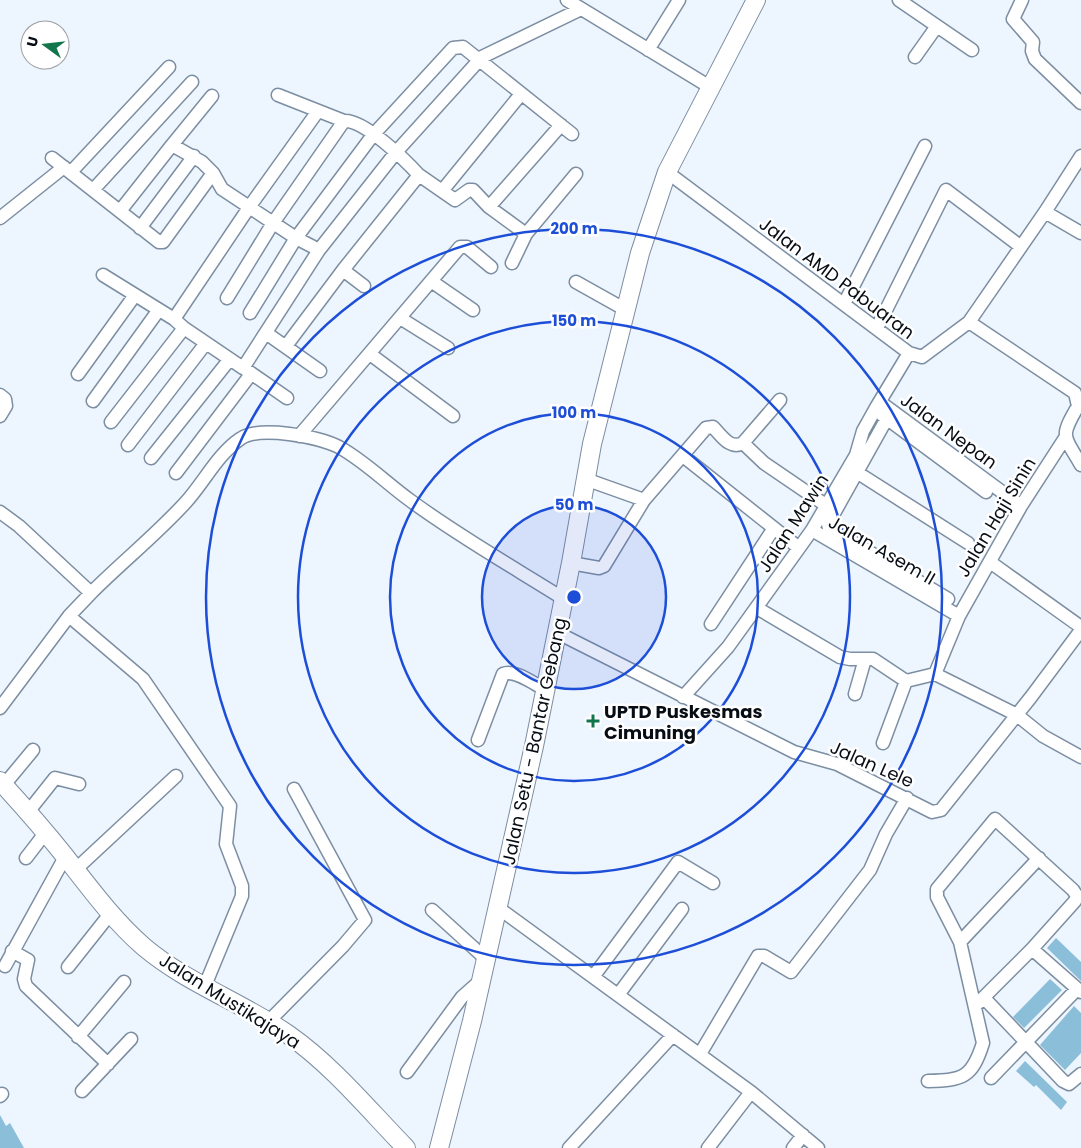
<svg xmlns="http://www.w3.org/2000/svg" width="1081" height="1148" font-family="Poppins,sans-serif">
<rect width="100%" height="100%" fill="#edf5fe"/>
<path fill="#8abed9" d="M1056,938L1081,962V981L1047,948Z
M1050,979L1062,990L1024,1028L1013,1017Z
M1074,1006L1081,1013V1053L1065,1070L1040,1045Z
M1025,1061L1067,1102L1061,1110L1036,1085L1034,1087L1016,1071Z
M0,1115L6,1126L10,1123L24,1148H0Z"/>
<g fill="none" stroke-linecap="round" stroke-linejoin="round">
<g stroke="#7c8ea2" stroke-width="15">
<path id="minor" d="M567,0L710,87
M899,0L972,50
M1022,0L1013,19L1033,42L1032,51L1035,59L1081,103
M648,50L679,0
M915,57L937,26
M278,95L344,121C364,119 406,161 419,175L343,270L364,286
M172,145L212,96
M52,158L159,242H163L213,173
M71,172L169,67
M667,172L909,353L922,357L969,322L1045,212L1081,156
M419,175L455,200L469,190H473L489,207L526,234
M93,190L192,82
M442,191L521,94
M489,207L561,125
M120,211L172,145L202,162L213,173L222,189L296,238L319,250
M1045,212L1081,233
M0,218L64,167
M140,228L194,156
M512,263L526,234L576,174
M103,275L174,319L184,328L243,368L319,250L397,151L482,57L581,9
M431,281L473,310
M576,282L626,310
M227,298L273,223L344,121
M844,304L925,146
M250,313L296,238L373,135L453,48L463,47L572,134
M400,318L448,348
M174,319L250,206L318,111
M969,322L1075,393L1078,406C1060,437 1063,434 1081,465
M877,328L946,190L1020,246
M266,333L320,371
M286,346L343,270
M370,354L453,416
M245,369L287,398
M78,374L135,295
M0,395L5,399L6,406L0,416
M93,401L158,311
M880,402L1021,506
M882,415L986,492
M886,420L828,524L829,528L948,599
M111,422L184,328
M299,436L460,247H467L491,267
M743,443L764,463L827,506
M128,445L206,343
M683,456L799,548
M151,458L230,359
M176,473L251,374
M858,473L968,543
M585,479L644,500L706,428L713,427C722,436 730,450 743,443L780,400
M0,512L19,526L91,593L69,616L0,708
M812,530L959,616
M990,562L1081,627
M571,563L599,568L604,566L644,500
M91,593C122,562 157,534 186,502C204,482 218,454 240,439C259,425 319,437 339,447C366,462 387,484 411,501C460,537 513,567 564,599
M757,608L840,657L850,659H873L906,681L935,674
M69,616L143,679L230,806L226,844L242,886V896L204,988
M711,624L774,528
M558,633L794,752L837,764L932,812L941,810L1031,697L1081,630
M935,674L959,616L1021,506L1065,438
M935,674L1017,715L1043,736L1081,757
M855,694L865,659
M683,697L728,647L812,530L856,455L863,431L877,406L909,353
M478,740L503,674C515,669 534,684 546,690
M883,743L906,681
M4,785L33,750
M28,812L55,778L79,784
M26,858L46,832
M75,870L176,776
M497,907L751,1092L818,1148
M432,910L486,959
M960,942L1039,858
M1032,949L1081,992
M12,951L28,960L24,979L26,986L108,1064
M5,966L65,857
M68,967L110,914
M593,977L678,862L713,883
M618,995L682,909
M984,998L1063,1081L1069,1084L1081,1074
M268,1022L343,946L365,920L294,789
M78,1037L124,982
M700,1054L758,956H764L791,972L870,870L886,834L907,798
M407,1072L462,997L480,981
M991,1078L1077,989
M928,1081C963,1080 972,1078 983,1043L960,942L937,897V889L995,819L1073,890L1077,896L1075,901L1032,949L975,1006
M82,1091L131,1039
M0,1096L2,1094
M569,1148L673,1035
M708,1148L751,1092
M793,1148L803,1135"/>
</g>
<g stroke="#7c8ea2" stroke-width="20">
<path id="secondary" d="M0,781C22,805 44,830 64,855C89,887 113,920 144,947C188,984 242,1002 289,1035C333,1066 368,1109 406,1148
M439,1148L472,1021L534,746L571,563L592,444L640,253L667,172L756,0"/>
</g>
<use href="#minor" stroke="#fff" stroke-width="12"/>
<use href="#secondary" stroke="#fff" stroke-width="18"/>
</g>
<circle cx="574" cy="597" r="92" fill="#1d4ed8" fill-opacity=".12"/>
<g fill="none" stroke="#1d4ed8" stroke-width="2.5">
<circle cx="574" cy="597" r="92"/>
<circle cx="574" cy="597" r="184"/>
<circle cx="574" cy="597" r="276"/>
<circle cx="574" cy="597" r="368"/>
</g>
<path fill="#12754c" stroke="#fff" stroke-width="2" d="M590.5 713.5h5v5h5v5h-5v5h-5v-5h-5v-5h5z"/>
<g text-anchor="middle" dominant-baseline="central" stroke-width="5" stroke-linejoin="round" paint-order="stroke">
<g font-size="18" fill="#070d14" stroke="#fff">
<text transform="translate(837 278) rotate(37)">Jalan AMD Pabuaran</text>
<text transform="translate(949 431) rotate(36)">Jalan Nepan</text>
<text transform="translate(996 517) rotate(-59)">Jalan Haji Sinin</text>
<text transform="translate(793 523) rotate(-57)">Jalan Mawin</text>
<text transform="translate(882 550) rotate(30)">Jalan Asem II</text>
<text transform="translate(534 741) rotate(-78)">Jalan Setu - Bantar Gebang</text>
<text transform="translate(872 764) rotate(24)">Jalan Lele</text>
<text transform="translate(230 1001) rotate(32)">Jalan Mustikajaya</text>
</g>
<g font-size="18" font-weight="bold" fill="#070d14" stroke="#fff" text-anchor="start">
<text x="604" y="711">UPTD Puskesmas<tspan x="604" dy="21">Cimuning</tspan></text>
</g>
</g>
<circle cx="574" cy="597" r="8" fill="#1d4ed8" stroke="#fff" stroke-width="2.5"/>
<g font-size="15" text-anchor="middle" font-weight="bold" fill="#1d4ed8" stroke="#fff" stroke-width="5" stroke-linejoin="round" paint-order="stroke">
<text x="574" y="234">200 m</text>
<text x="574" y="326">150 m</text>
<text x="574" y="418">100 m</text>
<text x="574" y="510">50 m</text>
</g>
<g transform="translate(45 45) rotate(285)"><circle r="24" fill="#ffffff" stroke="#9c9ea1"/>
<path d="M0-4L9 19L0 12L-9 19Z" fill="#12754c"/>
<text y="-8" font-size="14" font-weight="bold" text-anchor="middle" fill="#070d14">U</text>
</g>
</svg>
